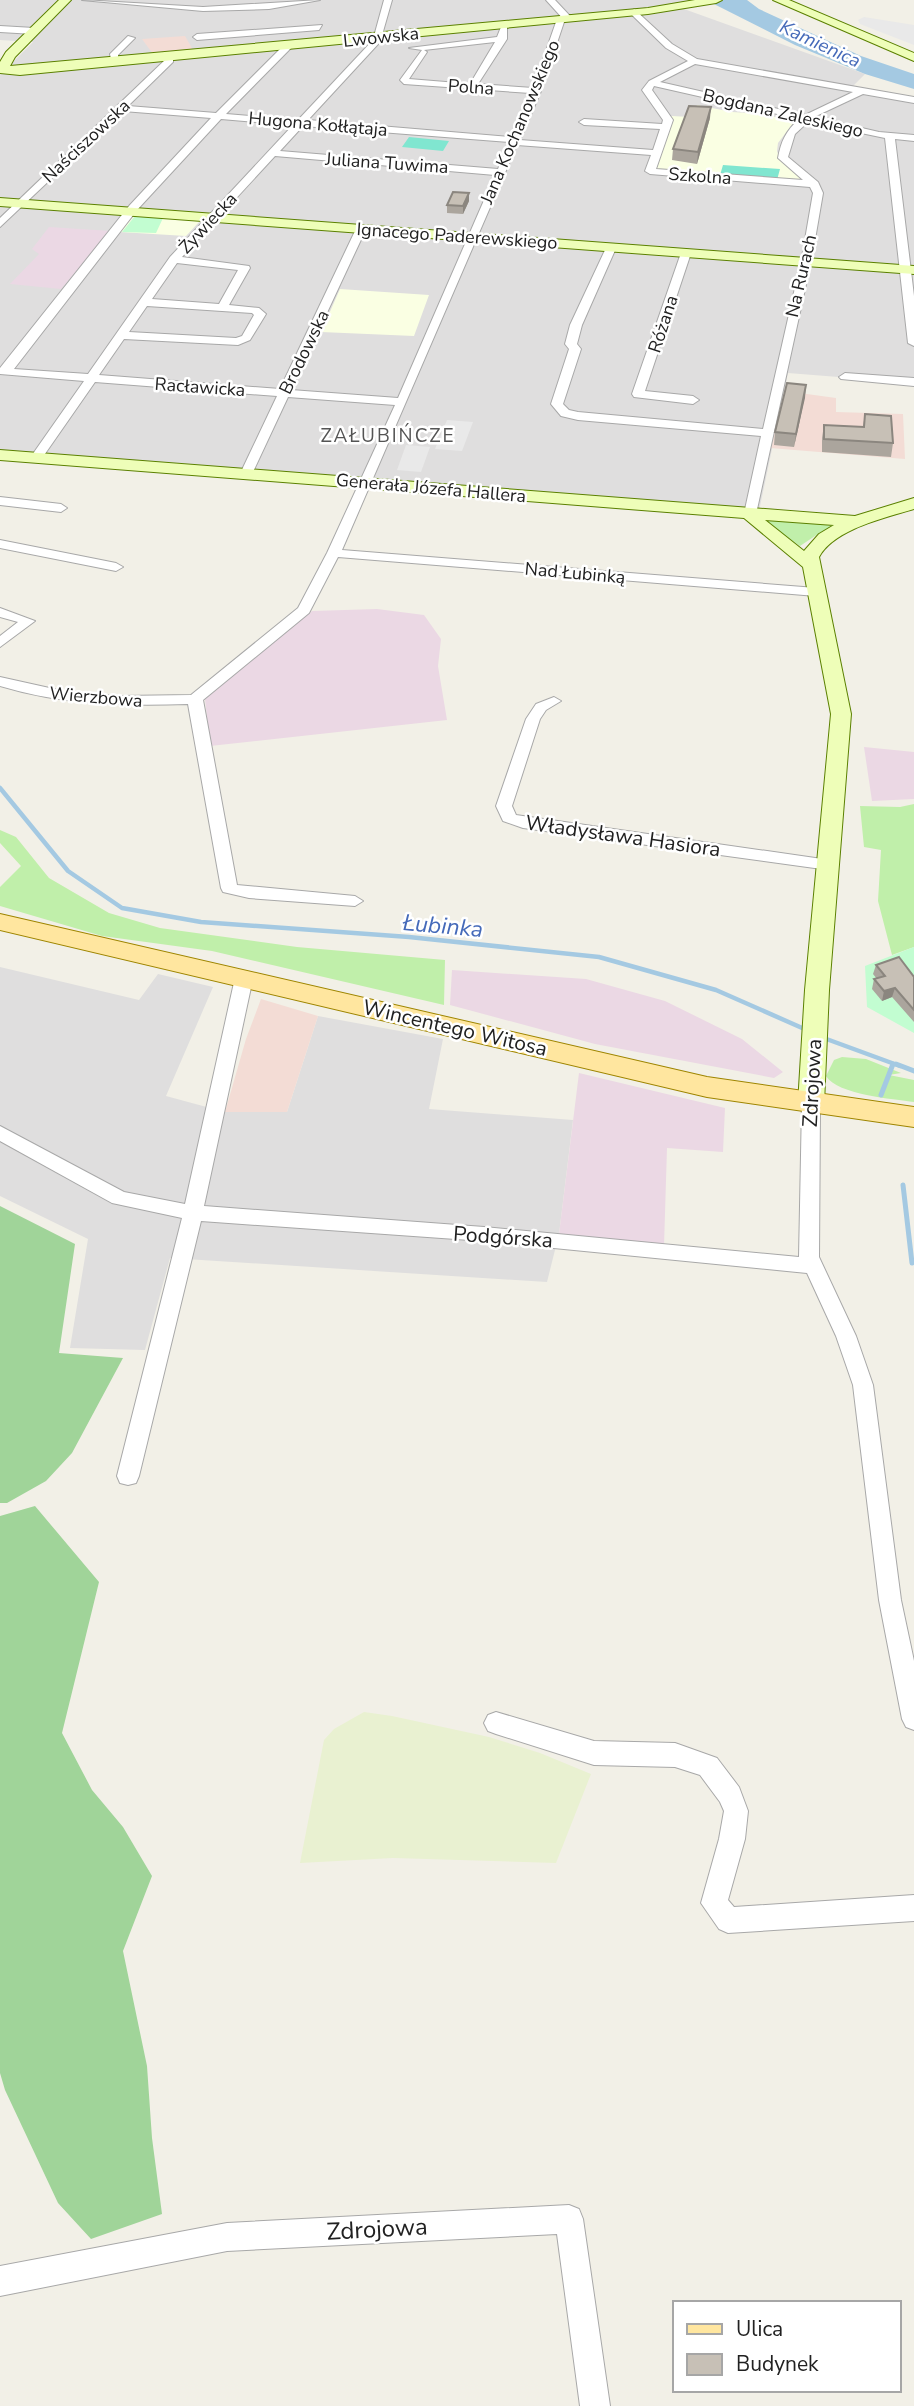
<svg xmlns="http://www.w3.org/2000/svg" width="914" height="2406" font-family="'Nunito Sans',sans-serif">
<rect width="100%" height="100%" fill="#f2f0e7"/>
<path fill="#dfdede" d="M0,0H694L704,5L684,9L865,74L853,86L914,97V383L788,373L759,511L0,450V75L33,42L0,40Z
M0,967L139,1000L158,974L213,987L166,1096L225,1112H287L318,1016L443,1039L429,1109L573,1120L559,1234L547,1282L170,1258L145,1350L70,1348L88,1239L0,1196Z"/>
<path fill="#f3dcd5" d="M185,36L193,50L153,54L142,39Z
M785,391L836,398V412L903,414L905,459L770,448Z
M261,999L318,1016L287,1112H225L246,1039Z"/>
<path fill="#ebd8e4" d="M49,227L111,231L61,289L10,284L39,254L32,249Z
M377,609L424,615L441,639L438,666L447,720L210,746L205,699L312,611Z
M864,747L914,752V799L872,801Z
M452,970L586,979L665,1001L742,1039L783,1072L774,1078L595,1044L450,1005Z
M579,1073L725,1108L723,1152L667,1148L664,1246L559,1234Z"/>
<path fill="#faffe3" d="M697,105L732,112L749,113L753,111L794,122L778,143L777,151L779,157L807,181L664,172L655,169L671,116L691,117Z
M134,216L200,221L186,236L120,232Z
M340,289L429,295L414,336L321,332Z"/>
<path fill="#e9f1d1" d="M364,1712L392,1716L489,1737L540,1753L591,1774L556,1863L393,1858L300,1863L324,1740L334,1729Z"/>
<path fill="#c0efaa" d="M768,520L836,524V527L821,532L800,546L767,524Z
M914,804V947L892,955L878,901L881,850L864,847L860,806L900,807Z
M0,830L16,837L49,878L109,913L160,928L297,947L445,960L444,1005L212,951L102,936L0,906V887L21,866L0,843Z
M842,1057L866,1059L901,1073L889,1075L914,1080V1102C893,1099 838,1095 826,1076L834,1060Z"/>
<path fill="#a0d499" d="M0,1206L75,1244L59,1353L123,1358L72,1453L46,1481L7,1503H0Z
M35,1506L99,1582L62,1733L92,1790L123,1827L152,1876L123,1951L147,2066L152,2138L162,2214L91,2239L58,2203L5,2090L0,2073V1516Z"/>
<path fill="#c2fdd1" d="M135,216L163,218L156,233L122,232Z
M914,947V1033L867,1007L865,966Z"/>
<path fill="#80e6d0" d="M409,137L449,141L443,151L402,147Z
M723,165L780,169L777,180L720,175Z"/>
<path fill="#e9e9e9" d="M864,17L914,25V45L860,24L858,20Z
M447,420L473,422L462,451L435,449Z
M406,445L430,447L421,472L397,470Z"/>
<path fill="#a4c9e2" d="M706,0H747L759,9L861,56L914,74V89L865,74L795,45Z"/>
<g fill="none" stroke-linecap="round" stroke-linejoin="round">
<path stroke="#a4c9e2" stroke-width="4.5" d="M0,788L68,871L122,908L201,922L409,937L599,957L716,990L809,1031
M821,1037L900,1066"/>
<path stroke="#a4c9e2" stroke-width="5" d="M896,1064L914,1071
M881,1095L893,1064
M903,1185L912,1263"/>
<g stroke="#a8a8a8" stroke-width="2">
<path id="street" d="M82,0L203,7L320,0L269,9L203,11Z
M384,0H392L380,42L308,120L511,137L530,93L404,84L400,80L422,50L409,48L497,37L501,27H507V39L478,84L533,88L556,22L554,20L558,17L564,22L541,91L520,140L653,150L660,129L584,125L579,122L584,119L662,124L663,120L642,90L649,81L688,61L666,48L631,14L634,9L672,44L697,59L914,97V103L863,94L814,117L879,132L914,135V141L895,139L914,296V346L908,343L885,138L808,122L795,134L788,157L818,182L823,193L812,257L756,514L750,518L745,517L744,514L761,436L578,420L561,416L551,404L569,349L565,344L570,325L606,248L611,245L616,248L582,325L577,344L581,349L563,404L569,410L578,412L763,429L802,257L813,193L810,187L650,174L645,171L651,155L517,145L342,550L816,588L823,592L816,596L338,557L309,613L203,700L237,885L355,896L363,901L355,906L249,898L223,892L221,888L188,704C124,706 62,705 0,686V677L72,693L121,696L191,695L298,608L327,553L395,405L288,397L252,474L246,478L240,474L277,396L95,382L40,461H32L30,458L84,381L0,374V368L129,206L211,118L123,111L0,227V218L166,59L167,55H173V62L128,106L216,113L286,43H292V47L226,114L298,120L373,40ZM495,42L470,84L409,79L427,52L424,50ZM695,64L853,92L805,115L660,82ZM654,86L799,119C786,131 781,141 778,158L803,180L656,169L673,120L652,90ZM221,119L293,125L170,257L88,374L14,369L137,210ZM303,126L509,142V143L498,169L280,151ZM275,156L495,175L398,398L291,390L366,229L361,226L356,229L280,389L99,375L124,339L238,345L250,340L266,314L259,308L229,305L250,268L249,266L182,257ZM177,263L238,270L219,304L152,299ZM147,306L252,313L254,315L242,336L236,338L129,332Z
M546,0H555L571,17V21H565Z
M322,25L319,30L197,40L193,37L197,34Z
M0,26L34,28L38,31L34,34L0,32Z
M128,36L135,38L118,55V64H112L110,54Z
M686,250L691,253L645,391L693,396L699,400L693,404L634,397L632,394L681,253Z
M845,373L914,378V386L841,379L839,377Z
M0,497L61,504L67,508L61,512L0,505Z
M0,540L116,563L123,567L116,571L0,548Z
M0,608L35,621L0,647V636L18,622L0,617Z
M554,697L561,701L546,710L540,719L512,806L516,815L829,860L837,865L829,870L523,828L503,821L496,806L526,719L536,704Z
M244,972L253,978L204,1206L484,1227L799,1257L802,1104L805,1099H817L820,1104L819,1257L856,1336L873,1385L901,1600L914,1661V1730L906,1727L902,1719L879,1600L853,1385L836,1336L807,1273L484,1241L201,1221L139,1476L136,1483L128,1485L120,1483L117,1476L182,1218L112,1203L0,1141V1126L124,1192L185,1204L235,978Z
M496,1712L594,1741L675,1743L717,1758L739,1787L748,1811L745,1839L728,1900L734,1907L914,1895V1921L728,1933L719,1929L701,1903L719,1839L724,1811L720,1802L700,1775L675,1767L594,1765L496,1734L488,1731L484,1723L488,1715Z
M569,2205L579,2209L583,2219L610,2406H580L557,2234L227,2251L0,2296V2266L227,2223Z"/>
</g>
<g stroke="#5b8000" stroke-width="2">
<path id="secondary" d="M59,0H71L15,57L10,66L648,8L695,0H722L716,3L648,14L20,75L0,73V62L6,52Z
M773,0H789L914,53V61Z
M0,198L914,266V274L0,206Z
M0,450L855,516L914,498V509C885,518 834,529 819,557L851,714L829,990L824,1104L820,1110L811,1113L802,1110L798,1104L805,990L831,714L803,567L744,518L0,460ZM765,520L834,525L819,534L804,551Z"/>
</g>
<g stroke="#9e8500" stroke-width="2">
<path id="primary" d="M0,914L707,1077L914,1107V1127L707,1097L0,930Z"/>
</g>
<use href="#street" fill="#fff" fill-rule="evenodd"/>
<use href="#secondary" fill="#eefeb8" fill-rule="evenodd"/>
<use href="#primary" fill="#ffe69f" fill-rule="evenodd"/>
</g>
<path fill="#aba59d" d="M710,118L697,164L672,160L673,149Z
M469,201L463,214L447,213V205Z
M806,385L794,447L774,445L775,432Z
M865,414L893,443L891,457L822,452V438L824,425L863,427Z
M876,965L914,977V1022L892,997L882,1001L872,989L874,979H877L873,974Z"/>
<path fill="#8b867f" d="M711,107L710,118L697,164L698,152Z
M469,193V201L463,214V206Z
M806,385L805,398L794,447L796,434Z
M895,988L892,997L882,1001L884,991Z"/>
<path fill="#c7c0b6" stroke="#8b867f" stroke-width="2" d="M689,106L711,107L698,152L673,149Z
M453,192L469,193L463,206L447,205Z
M787,383L806,385L796,434L775,432Z
M865,414L891,416L893,443L824,439V425L864,427Z
M899,957L914,977V1010L895,988L884,991L874,979L885,976L876,965Z"/>
<g text-anchor="middle" dominant-baseline="central" stroke-width="5" stroke-linejoin="round" paint-order="stroke">
<g font-size="18" fill="#212121" stroke="#fff">
<text transform="translate(381 37) rotate(-6)">Lwowska</text>
<text transform="translate(471 87) rotate(4)">Polna</text>
<text transform="translate(783 113) rotate(13)">Bogdana Zaleskiego</text>
<text transform="translate(520 122) rotate(-67)">Jana Kochanowskiego</text>
<text transform="translate(318 124) rotate(5)">Hugona Kołłątaja</text>
<text transform="translate(86 141) rotate(-43)">Naściszowska</text>
<text transform="translate(387 163) rotate(4)">Juliana Tuwima</text>
<text transform="translate(700 176) rotate(4)">Szkolna</text>
<text transform="translate(208 223) rotate(-47)">Żywiecka</text>
<text transform="translate(457 236) rotate(4)">Ignacego Paderewskiego</text>
<text transform="translate(801 276) rotate(-77)">Na Rurach</text>
<text transform="translate(663 324) rotate(-72)">Różana</text>
<text transform="translate(304 352) rotate(-64)">Brodowska</text>
<text transform="translate(200 387) rotate(4)">Racławicka</text>
<text transform="translate(431 488) rotate(5)">Generała Józefa Hallera</text>
<text transform="translate(575 573) rotate(5)">Nad Łubinką</text>
<text transform="translate(96 697) rotate(5)">Wierzbowa</text>
</g>
<g font-size="19" font-style="italic" fill="#456ab9" stroke="#fff">
<text transform="translate(820 44) rotate(25)">Kamienica</text>
</g>
<g font-size="19" letter-spacing="2" fill="#545454" stroke="#fff">
<text x="388" y="436">ZAŁUBIŃCZE</text>
</g>
<g font-size="21" fill="#212121" stroke="#fff">
<text transform="translate(623 836) rotate(8)">Władysława Hasiora</text>
<text transform="translate(455 1028) rotate(13)">Wincentego Witosa</text>
<text transform="translate(812 1083) rotate(-87)">Zdrojowa</text>
<text transform="translate(503 1237) rotate(4)">Podgórska</text>
</g>
<g font-size="23" font-style="italic" fill="#456ab9" stroke="#fff">
<text transform="translate(443 926) rotate(5)">Łubinka</text>
</g>
<g font-size="24" fill="#212121" stroke="#fff">
<text transform="translate(377 2229) rotate(-3)">Zdrojowa</text>
</g>
</g>
<rect x="673" y="2301" width="228" height="91" fill="#ffffff" stroke="#a6a6a6" stroke-width="2"/>
<rect x="687" y="2324" width="35" height="10" fill="#ffe69f" stroke="#a6a6a6" stroke-width="2"/>
<text x="736" y="2336" font-size="21" fill="#212121">Ulica</text>
<rect x="687" y="2354" width="35" height="21" fill="#c7c0b6" stroke="#a6a6a6" stroke-width="2"/>
<text x="736" y="2371" font-size="21" fill="#212121">Budynek</text>
</svg>
